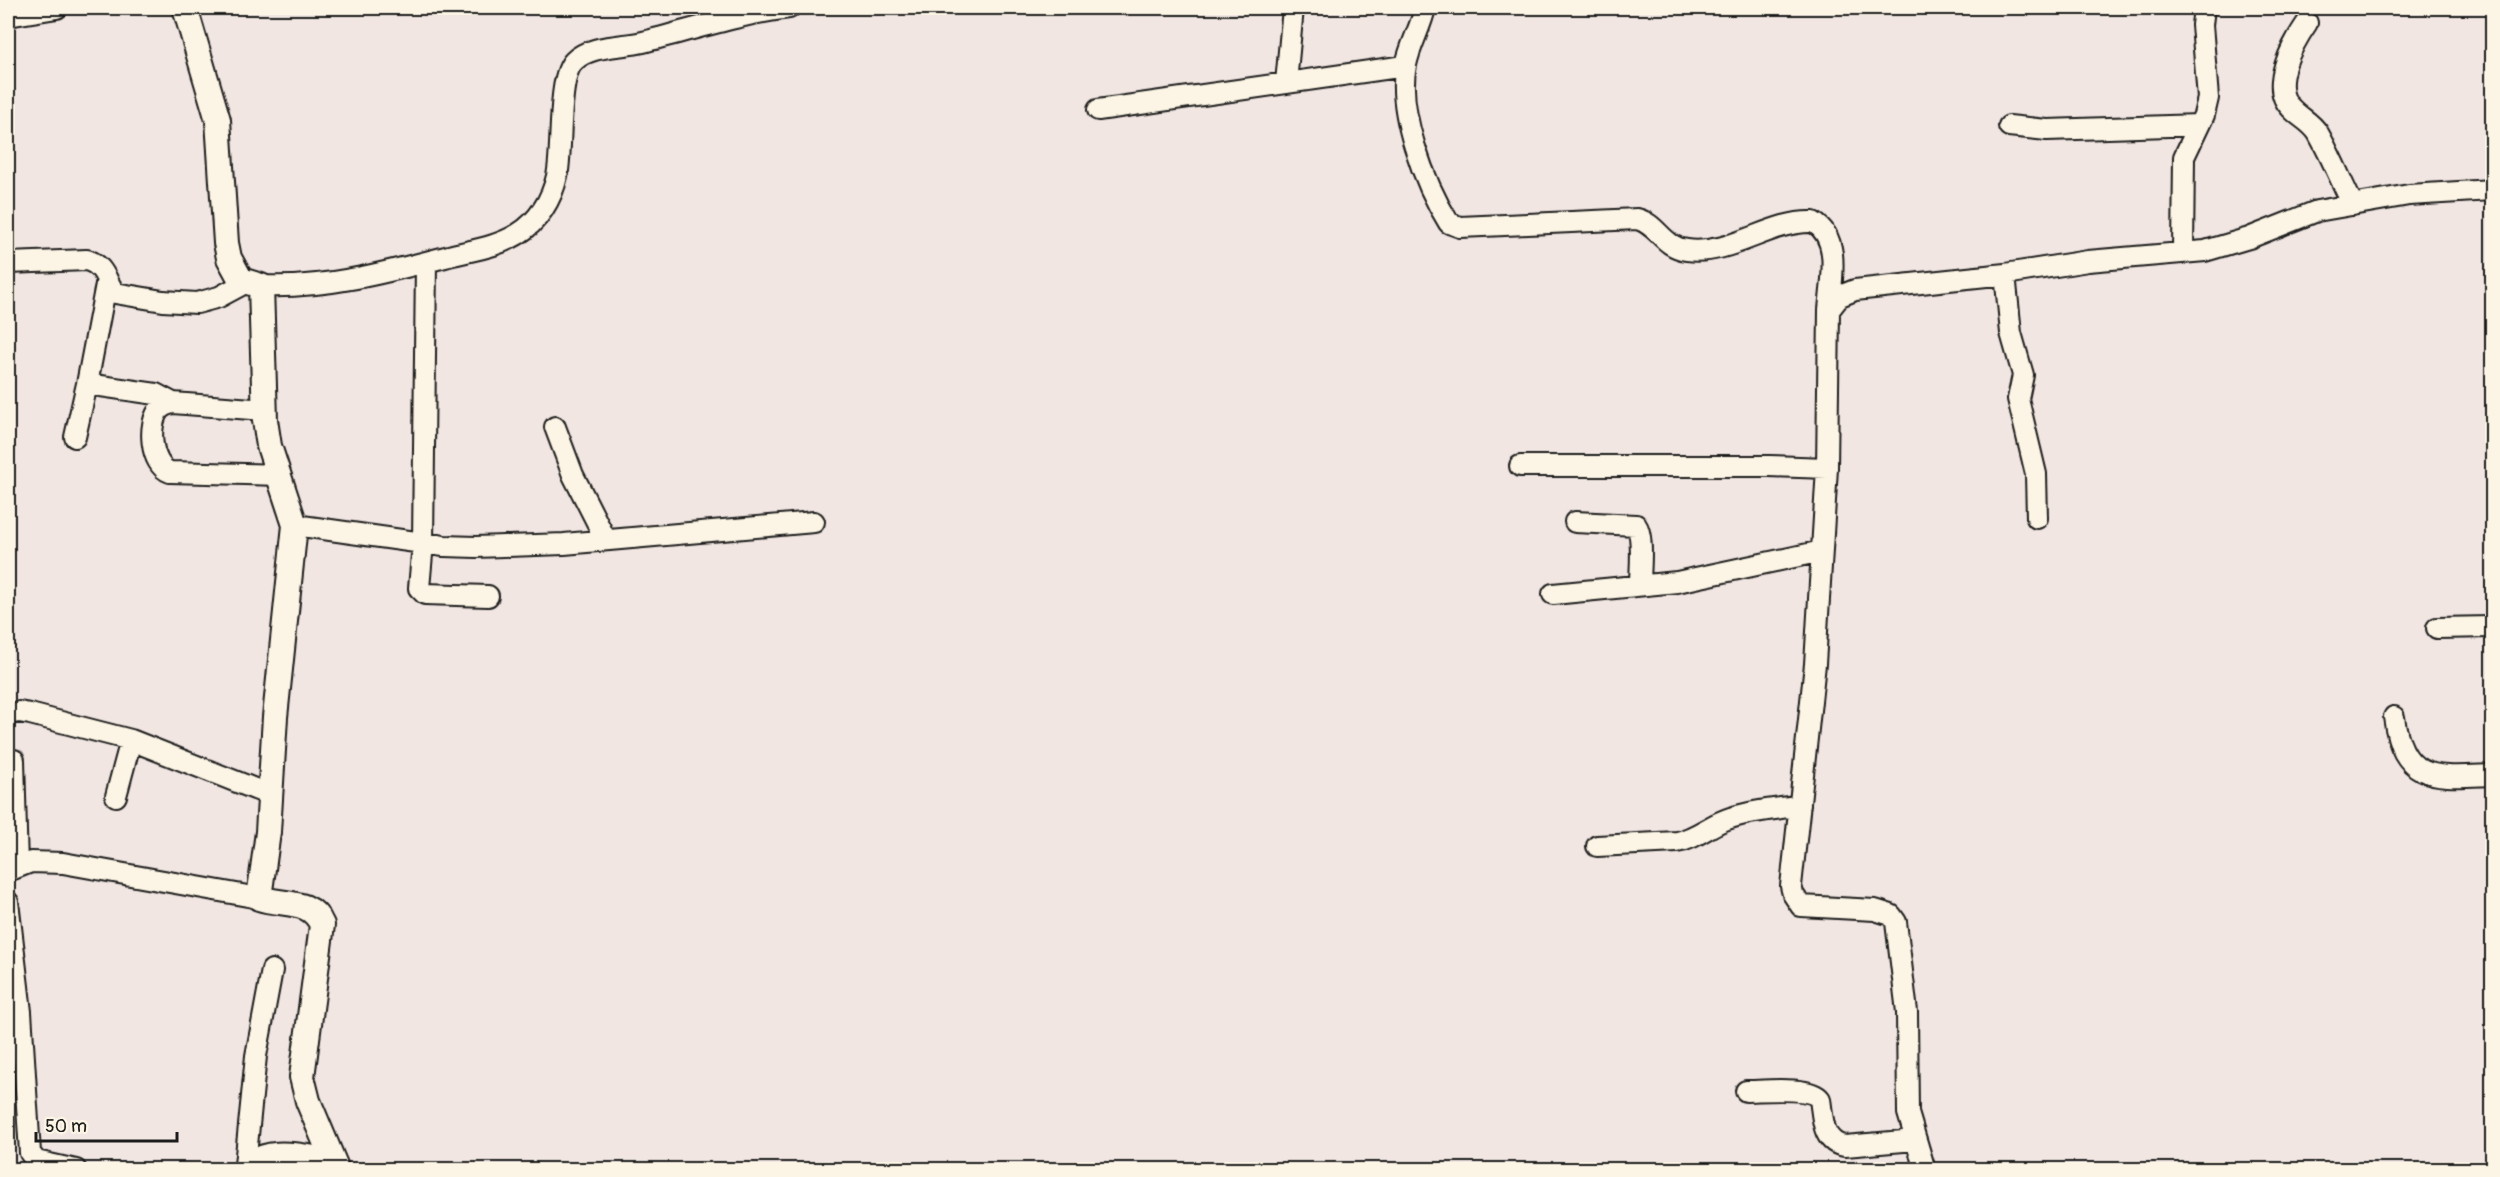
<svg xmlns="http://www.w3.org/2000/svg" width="2500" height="1177" font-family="Pangolin,sans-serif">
<rect width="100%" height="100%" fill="#f1e6e2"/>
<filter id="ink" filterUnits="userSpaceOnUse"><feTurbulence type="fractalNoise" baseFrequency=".0167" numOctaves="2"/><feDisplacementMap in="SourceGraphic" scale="12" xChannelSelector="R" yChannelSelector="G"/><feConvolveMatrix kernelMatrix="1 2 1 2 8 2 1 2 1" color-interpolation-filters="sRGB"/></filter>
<g filter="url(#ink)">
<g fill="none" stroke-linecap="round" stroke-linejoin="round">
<g stroke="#1c1c1c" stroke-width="24">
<path id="minor" d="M1425,8C1421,27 1410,45 1406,65C1396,110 1425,185 1449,223L1460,227L1637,219C1658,224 1662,247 1687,250C1731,256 1771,220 1813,222C1842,238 1831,283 1829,310
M8,9L14,15L57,8
M2307,23C2294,42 2268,86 2291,108C2300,118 2310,121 2318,133C2331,156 2341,181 2353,205
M1286,83L1293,8
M1098,110L1405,66
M2009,126L2047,130L2199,125
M2183,252L2184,157L2204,115L2208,98L2202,25L2204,8
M426,262L423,543L419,588L425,594L488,596
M8,263L87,260C105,266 105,280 115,293L163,301L197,303L219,297L247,282
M2005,274L2011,333L2023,375L2018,399L2036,474L2037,518
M261,286C325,289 388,272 449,256C472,250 497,247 518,234C538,222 552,199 557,176C563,150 557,77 574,61C590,45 622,47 643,42C692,30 739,14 789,8
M87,384L107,279
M265,410L173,403C168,404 164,405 160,409C147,422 150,465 170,472L279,475
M555,427L573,475L606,540
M75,437L87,384L156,394L173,403
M1520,466H1769L1827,468
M1575,522L1636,525C1644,536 1640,569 1640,584
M295,525L444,546L476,547L564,544L814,522
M1553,594L1677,582L1822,551
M2437,628L2492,627
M8,714L19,712L30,714L131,740L270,795
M2394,717C2403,784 2437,777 2492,775
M14,760L17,866
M116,796L131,740
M1597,846L1677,842C1694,839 1705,829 1720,822C1744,811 1774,810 1800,805
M8,871L31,862L63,863L259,898
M8,902L21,1012L30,1153L36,1161L76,1170
M1746,1091C1763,1091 1810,1086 1820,1099C1823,1118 1822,1143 1845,1146L1915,1140
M245,1165L256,1056L272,970
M242,1170C264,1142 304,1155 333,1159
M1925,1170L1908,1113L1907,1012L1896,922L1891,915L1875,910L1801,906L1793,894L1791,886L1815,664L1827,468L1829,310L1840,296L1855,290L2005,274L2088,261L2205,251L2249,238L2317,211L2409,195L2492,190"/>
</g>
<g stroke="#1c1c1c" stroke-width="28">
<path id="tertiary" d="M185,8L218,120L226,243L229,258L241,280L261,286L265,420L269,446L295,525L275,717L268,832L259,898C283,906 311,898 322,925L302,1077L308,1101L337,1170"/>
</g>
<use href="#minor" stroke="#fcf5e5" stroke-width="20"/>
<use href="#tertiary" stroke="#fcf5e5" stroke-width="24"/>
</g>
</g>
<rect width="2500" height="1177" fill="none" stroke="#fcf5e5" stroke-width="30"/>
<rect x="15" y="15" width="2470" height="1147" fill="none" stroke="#1c1c1c" stroke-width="2" filter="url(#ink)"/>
<path d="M36 1132v9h141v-9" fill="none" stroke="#1c1c1c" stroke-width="3"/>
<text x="45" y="1132" font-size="18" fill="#1c1c1c" stroke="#fcf5e5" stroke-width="4.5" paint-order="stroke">50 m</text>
</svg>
